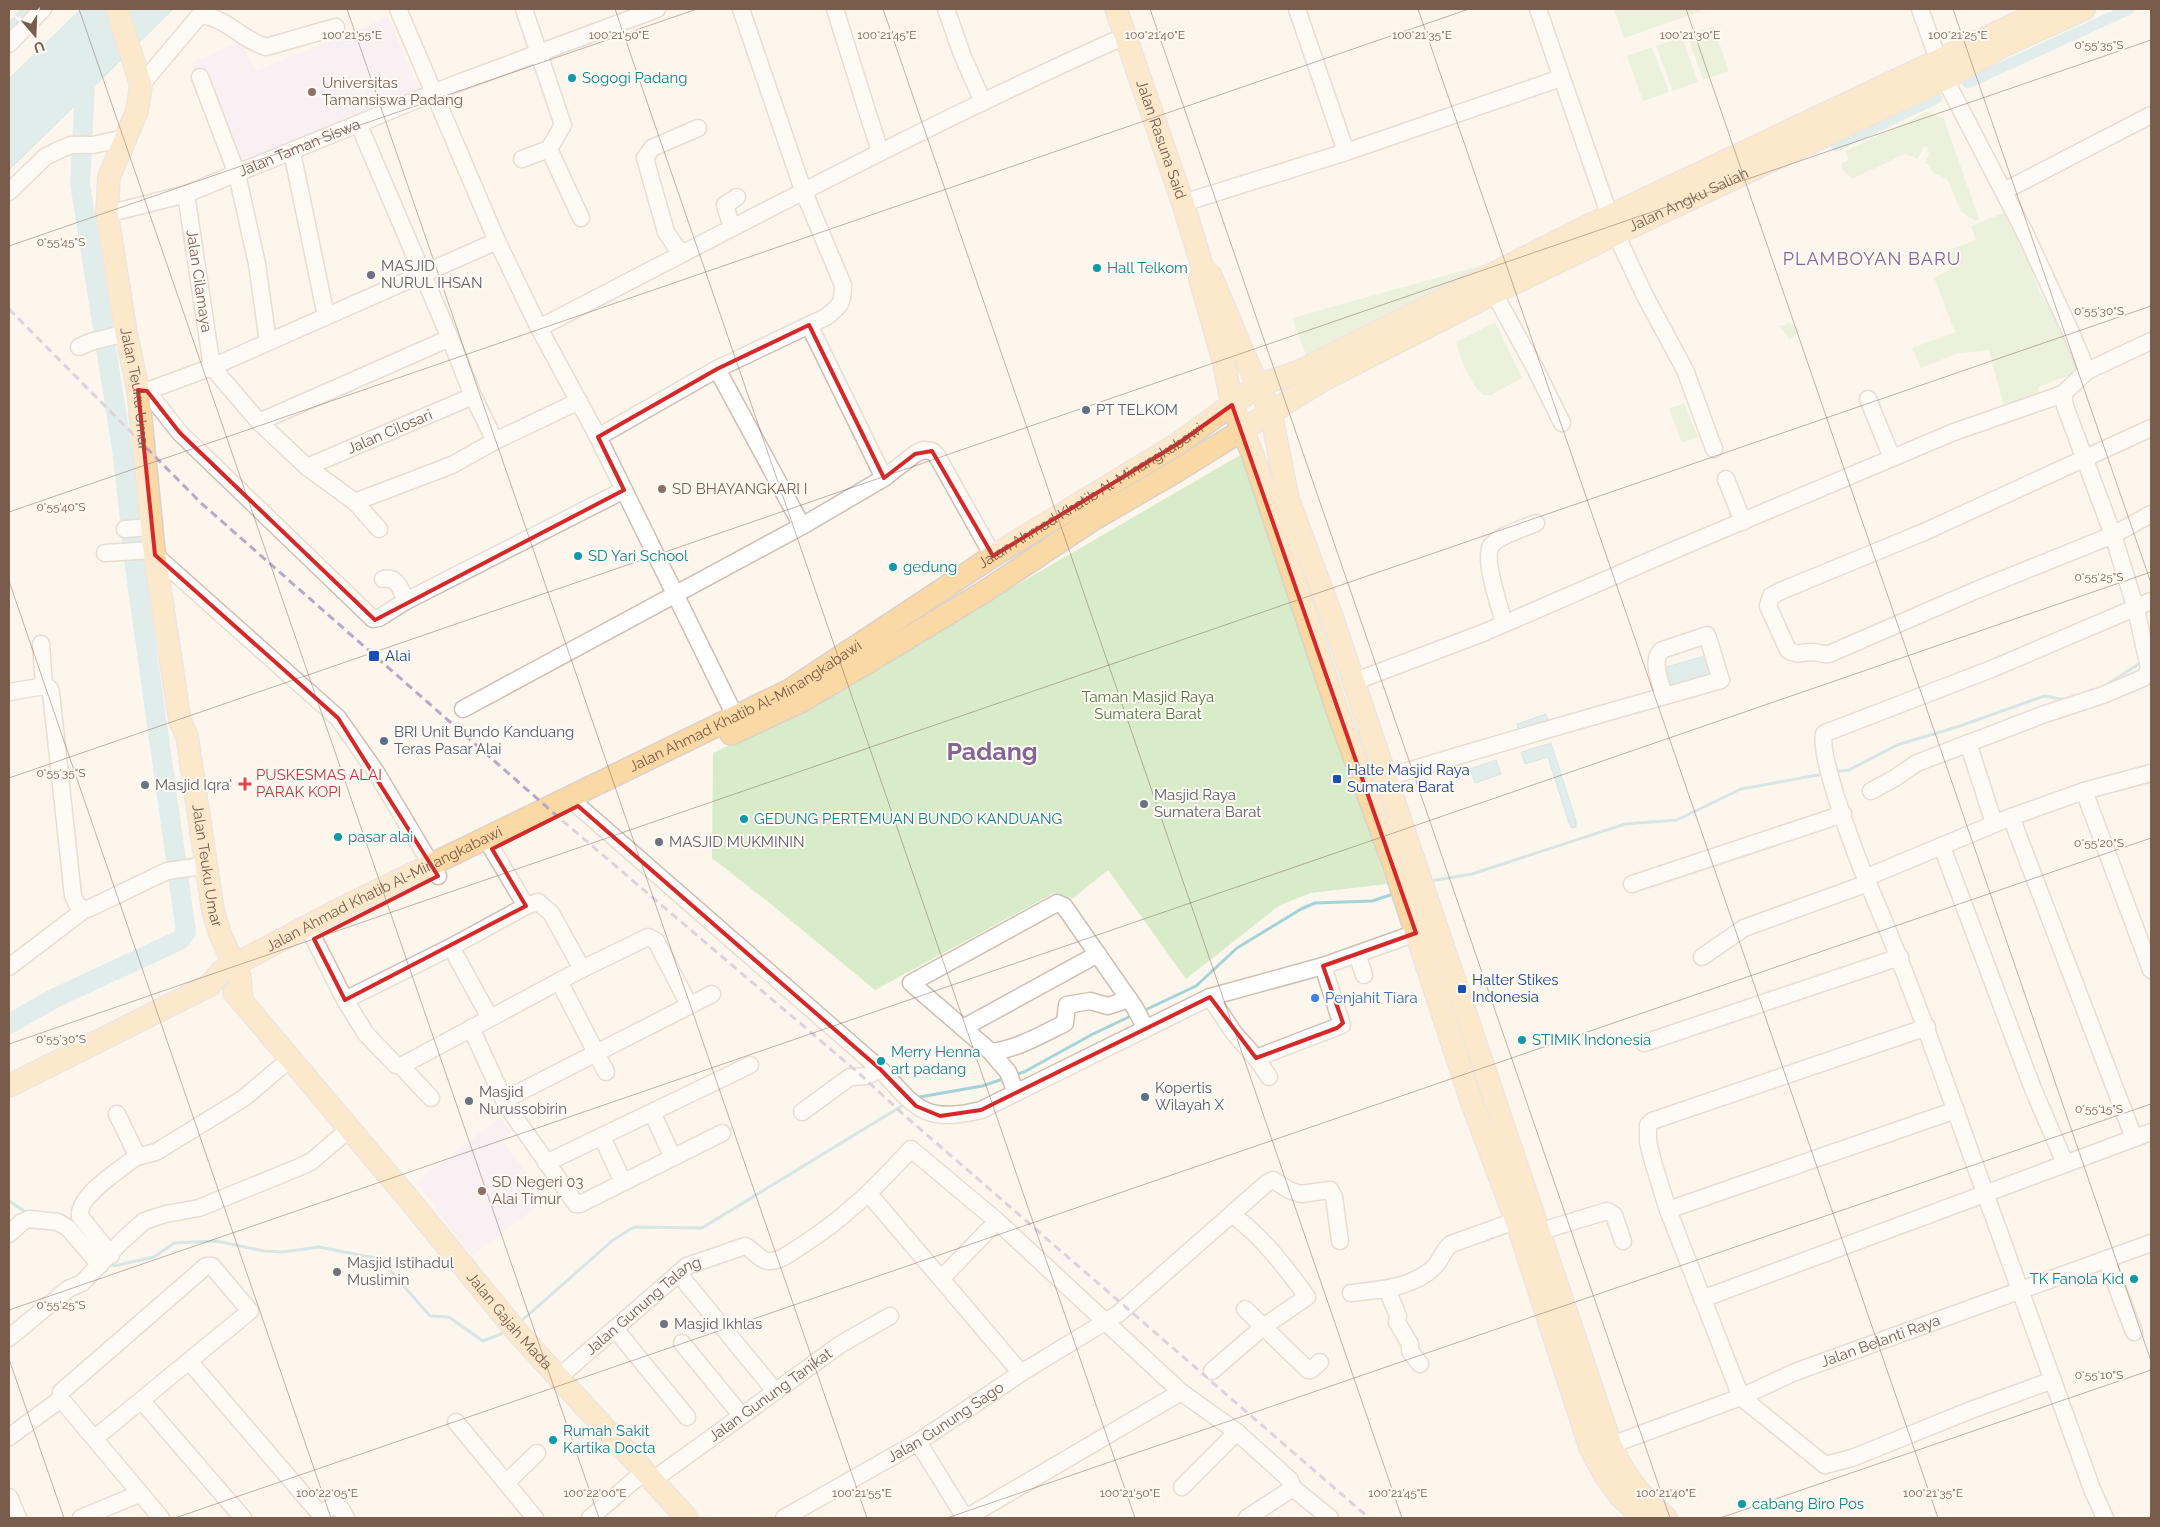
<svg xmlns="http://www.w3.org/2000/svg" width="2160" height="1527" font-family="Raleway,sans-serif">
<rect width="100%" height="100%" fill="#fdf6ec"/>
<path fill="#f3e8fa" d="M388,17L419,90V94L237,168L201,82L191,63L241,41L255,71Z
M500,1118L511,1132L501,1139L547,1199L472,1256L416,1182Z"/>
<path fill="#d8ecc9" d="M1614,9H1701L1702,11L1624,38Z
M1713,26L1729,71L1703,80L1687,35Z
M1682,37L1698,82L1673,91L1656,46Z
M1652,47L1669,92L1643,101L1627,56Z
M1928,112L1944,119L1979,219L1975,221L1961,212L1947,179L1932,172L1930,165L1925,163L1929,153L1927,151L1928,148L1924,146L1918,159L1905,154L1852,179L1842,169L1841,163L1849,160L1845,151Z
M2003,213C2026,231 2028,267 2040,292C2044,302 2054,308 2060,316C2069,328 2075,352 2081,366L2070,384L2067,376L2038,387L2040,394L2004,407L1989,350L1956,354L1921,368L1912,348L1955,332L1934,278L1950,269L1944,252L1976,240L1971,226Z
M1515,256L1308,360L1292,318Z
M1495,322L1522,378L1491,395H1483C1469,383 1461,359 1456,342Z
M1790,323L1800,330L1790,340L1779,326Z
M1684,403L1698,437L1682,443L1669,409Z
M1242,454L1387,884L1311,893L1280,905L1186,979L1108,870L1072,899L1054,893L875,990L772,905L712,858L713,753L800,711Z"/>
<path fill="#bfe3e8" stroke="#a5d3da" d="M81,9H173L9,170V79Z
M1704,656L1712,681L1671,694L1663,668Z
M1546,714L1550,725L1520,735L1517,724Z
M1551,743L1576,821V827L1572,828L1569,823L1548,757L1525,764L1521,752Z
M1496,760L1501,774L1475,783L1470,769Z"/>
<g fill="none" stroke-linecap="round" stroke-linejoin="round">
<path stroke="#a5d3da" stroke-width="3" d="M2103,687L2142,662
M1835,772L1849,770L1897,745L1960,726L2044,696L2067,700
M1430,881L1472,874L1625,824L1677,820L1741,789L1824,774
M1143,1011L1196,986L1237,948L1301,909L1315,903L1372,901L1396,893
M1014,1075L1024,1072L1091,1035L1133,1015
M914,1098L982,1086L1006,1078
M9,1201L27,1213
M109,1260L114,1266L154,1257L174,1243L216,1241L264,1251L283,1252L319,1247L380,1259L430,1316L449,1317L483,1341L508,1331
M519,1323L613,1240L634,1227L702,1228L905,1104"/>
<path stroke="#bfe3e8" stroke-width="11" d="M9,29L29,9
M1968,83L2129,9
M1836,146L1937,98"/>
<path stroke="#bfe3e8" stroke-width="20" d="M9,1024L55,998L180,940L186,932L135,567L123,456L80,183L86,70"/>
<g stroke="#d1beb0" stroke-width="19">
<g id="minor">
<path d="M398,9L497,241L539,328L598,437"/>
<path d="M835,9L880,152"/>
<path d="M946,9L963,57L983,102"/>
<path d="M1297,9L1346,152"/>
<path d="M1538,9L1616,234L1645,296L1685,370L1714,449"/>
<path d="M1920,9L1945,79L2025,233L2069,328L2087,371"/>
<path d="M201,15C227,18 242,40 266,47L336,27"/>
<path d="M9,44L43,9"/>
<path d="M200,77L237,174L257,264L268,342"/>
<path d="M141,85L205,9"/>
<path d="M359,125L450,338L473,396L495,441"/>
<path d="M549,149L581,218"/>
<path d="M292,152L326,316"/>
<path d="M522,159L549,149L563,125L524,9"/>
<path d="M2004,191L2151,115"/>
<path d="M9,192L45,157L59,150L71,145H93L125,138"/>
<path id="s1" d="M186,194L212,367L259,422L307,467L355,502L452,465L495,441L579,401"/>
<path d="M1183,203L1346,152L1561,78"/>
<path id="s2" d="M107,214L186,194L453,85L657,9"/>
<path d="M732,228L725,205L737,197"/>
<path d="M684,253L676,247L666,232L645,158L652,148L698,128"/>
<path d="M1494,293L1536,370L1562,423"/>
<path d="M809,325L884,478"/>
<path d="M539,328C733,228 925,125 1125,36"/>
<path d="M79,347L90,342L126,333"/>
<path d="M717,369L802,526"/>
<path d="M138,390L147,391L212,367L497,241"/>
<path d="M147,391L180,433L373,619L379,618L406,601L624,490"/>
<path d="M1868,399L1892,458"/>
<path d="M259,422L450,338"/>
<path d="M2151,428L1924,532L1783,590L1771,596L1768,606L1788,650C1797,656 1802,652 1812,652C1818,652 1823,655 1829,654L1974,591L2113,535L2151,514"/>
<path id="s3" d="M307,467L473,396"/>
<path d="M1726,479L1743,522"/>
<path d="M355,502L379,529"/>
<path d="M125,529L151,527"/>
<path d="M105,553L154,550"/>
<path d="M155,555L338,718L376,772L438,876"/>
<path d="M383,579C398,576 401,590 406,601"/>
<path d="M1504,623C1500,608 1483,559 1491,546C1497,536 1525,528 1536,523"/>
<path d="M41,644L44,686"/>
<path d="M1353,682L1483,633L1679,548L1954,432L2063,394L2087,371L2151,341"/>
<path d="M9,692L45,686L49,688L51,692L73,896L77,904L84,910L90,908L167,871L195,867"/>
<path d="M463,709L802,526L884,478L915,454L923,450L932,451L937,456L993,556"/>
<path d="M735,716L598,437L717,369L826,317C840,306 843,304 843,285L803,190L741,9"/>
<path d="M1968,743L1994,823"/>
<path d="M1385,778C1497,743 1609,712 1721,680L1707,635L1662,650C1650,659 1661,683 1664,696"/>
<path d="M1871,791L1895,778L1917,763L2042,715L2103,695L2143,678L2146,675L2149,668L2136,609L2113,535L2065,406L2063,394"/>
<path d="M2084,791L2151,970"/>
<path d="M568,797L880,1069C916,1108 924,1124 981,1110L1210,997L1323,966L1416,933"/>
<path d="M2011,817L2134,1138"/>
<path d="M1942,847L2033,1089L2065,1163"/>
<path d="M492,849L526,906L538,902L551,913L582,969"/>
<path d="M1865,878L2011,817L2084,791L2151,773"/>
<path d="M1632,884L1843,814"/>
<path d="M314,939L345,1000L366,1034L396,1065L401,1066L431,1098"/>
<path d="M451,947L490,1018"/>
<path d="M1357,954L1364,975"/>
<path d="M1702,957L1744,928L1868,883"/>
<path d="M9,967L84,910"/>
<path d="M559,981L606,1072"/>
<path d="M1210,997L1234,1033L1256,1058L1269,1077"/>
<path d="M345,1000L451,947L526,906"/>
<path d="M1927,1027L1652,1121L1648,1125V1142L1653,1162L1668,1210L1741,1397L1825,1465L1852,1458L1971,1410L2053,1380"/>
<path d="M471,1028L504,1100L514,1116L576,1204H580L722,1133"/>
<path d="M963,1028L1098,954"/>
<path d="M1644,1043L1900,957"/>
<path d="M991,1052L911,983L1057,903L1064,906L1135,1008L1145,1027"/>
<path d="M1256,1058L1342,1025L1323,966"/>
<path d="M401,1066L582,969L648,937L656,941L689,1005"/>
<path d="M1016,1093L1008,1072L991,1052C1017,1049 1041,1035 1065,1023L1067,1005L1090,1001L1108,1006L1129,999"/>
<path d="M504,1100L712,994"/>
<path d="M652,1112L672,1156"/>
<path d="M802,1112L850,1077L867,1076L880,1069"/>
<path d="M602,1137L623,1182"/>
<path d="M136,1157L156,1152L244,1098L290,1059"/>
<path d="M546,1163L750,1065"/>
<path d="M869,1194L1021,1373"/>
<path d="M1668,1210L1956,1110"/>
<path d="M1538,1232L1607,1211L1614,1215L1623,1241"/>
<path d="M9,1234L22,1222L29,1219L58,1222L68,1228L100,1265"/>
<path d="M111,1255L80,1216C77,1196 121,1169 136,1157V1153L117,1114"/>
<path d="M2106,1259L2134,1332"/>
<path d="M678,1273L775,1391"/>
<path d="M942,1278L997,1221"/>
<path d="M1387,1289L1398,1316L1397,1322L1410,1344V1351L1420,1364"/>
<path d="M1351,1293C1379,1290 1414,1288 1435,1266C1442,1259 1443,1250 1451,1244L1515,1221"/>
<path d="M1702,1299L2151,1132"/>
<path d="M1245,1309L1308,1370H1311L1320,1362"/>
<path d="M616,1330L687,1417"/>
<path d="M9,1338L68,1289L82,1283L121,1242L144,1221L166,1214L199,1208L302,1166L312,1161L348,1130"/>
<path d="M682,1343L741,1415"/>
<path d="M189,1361L320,1514L335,1505L341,1509L346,1518"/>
<path d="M1212,1371L1263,1327L1307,1297C1285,1266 1263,1238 1233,1215"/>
<path id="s4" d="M559,1377L687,1266L745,1246C754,1250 761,1262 770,1261C780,1261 790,1253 798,1248C844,1219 875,1188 911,1149L997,1221L1181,1392L1237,1432L1290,1480L1293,1488L1330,1518"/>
<path d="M142,1401L243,1518"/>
<path d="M456,1422L535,1518"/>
<path d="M9,1437L61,1399"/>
<path d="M95,1438L250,1311L212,1266H206L61,1392V1399L161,1518"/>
<path d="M918,1442L965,1518"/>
<path id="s5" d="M1611,1445L1741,1397L1795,1372L2151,1243"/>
<path id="s6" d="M653,1480L841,1344L890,1316"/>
<path d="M507,1482L537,1453"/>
<path d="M1182,1487L1237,1432"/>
<path d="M9,1497L18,1518"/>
<path d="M81,1518L139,1494"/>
<path d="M590,1518L645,1471"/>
<path id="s7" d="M784,1518L918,1442L1021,1373L1118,1314L1267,1183L1273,1180L1289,1190L1301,1194L1330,1190L1334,1197L1340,1241"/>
<path d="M966,1518L1181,1392"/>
<path d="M1247,1518L1293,1488"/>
<path d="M2105,1518L2092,1489C2057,1390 2020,1292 1985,1193C1949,1093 1915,993 1873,895C1861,869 1818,758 1824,734L1828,732L1994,668L2151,601"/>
</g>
</g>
<g stroke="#dad1cd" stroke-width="24">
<g id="major">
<path id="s8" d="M117,9L141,85L137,111L109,177L107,214L126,333L138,390L154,550L180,721L187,736L213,911L220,934L240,978L242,1002"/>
<path id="s9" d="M1116,9L1183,203L1203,269"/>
<path d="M1203,269L1211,276L1244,355L1271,413L1288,499L1332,617L1611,1445C1624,1477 1640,1495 1666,1518"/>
<path d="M1202,274L1200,279L1224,363L1232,405L1254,458L1337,710L1393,863L1472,1103L1518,1226L1590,1447L1604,1474L1619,1495L1643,1518"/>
<path id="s10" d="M731,734L802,701L870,661L984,592L1094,519L1175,472L1323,380L1494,293L1616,234L1945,79L2003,46L2084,9"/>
<path id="s11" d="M234,992L407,1197L517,1332L687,1518"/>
<path id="s12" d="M9,1086L210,985L221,972L338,910L790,690L993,556L1179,443L1259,385L1298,372L1592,224L2047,9"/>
</g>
</g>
<use href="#minor" stroke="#fff" stroke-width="16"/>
<use href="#major" stroke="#fbd9a5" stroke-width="21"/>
<path stroke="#b9a8c9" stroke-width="3" stroke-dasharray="8 5" stroke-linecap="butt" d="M9,309L201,503L557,816L862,1076L904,1115L1369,1518"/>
</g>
<path d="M0 0H2160V1527H0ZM809,325L884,478L915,454L932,451L993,556L1179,443L1232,405L1416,933L1323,966L1343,1023L1337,1028L1256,1058L1210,997L981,1110L940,1116L916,1106L880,1069L578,806L492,849L526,906L345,1000L314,939L438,876L338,718L155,555L138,390L147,391L180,433L375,620L624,490L598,437L717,369Z" fill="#fdf6ec" fill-opacity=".55" fill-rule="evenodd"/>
<path fill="none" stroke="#d62828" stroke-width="4" stroke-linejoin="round" d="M809,325L884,478L915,454L932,451L993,556L1179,443L1232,405L1416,933L1323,966L1343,1023L1337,1028L1256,1058L1210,997L981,1110L940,1116L916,1106L880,1069L578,806L492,849L526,906L345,1000L314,939L438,876L338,718L155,555L138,390L147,391L180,433L375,620L624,490L598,437L717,369Z"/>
<path fill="none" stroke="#7a5c4d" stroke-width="1" stroke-opacity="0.45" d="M79,9L599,1518M347,9L867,1518M615,9L1135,1518M883,9L1402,1518M1150,9L1670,1518M1418,9L1938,1518M1686,9L2151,1361M1953,9L2151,583M9,246L697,9M9,512L1469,9M9,581L331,1518M9,778L2151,40M9,1044L2151,306M9,1310L2151,572M9,1359L64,1518M175,1518L2151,838M947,1518L2151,1104M1720,1518L2151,1370"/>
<g fill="#0f9aa8" stroke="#fffaf3" stroke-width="2">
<circle cx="572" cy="78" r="5"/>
<circle cx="1097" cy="268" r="5"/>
<circle cx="578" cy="556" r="5"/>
<circle cx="893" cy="567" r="5"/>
<circle cx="744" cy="819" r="5"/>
<circle cx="338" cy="837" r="5"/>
<circle cx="1522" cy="1040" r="5"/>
<circle cx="881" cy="1061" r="5"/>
<circle cx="2134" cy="1279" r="5"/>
<circle cx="553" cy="1440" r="5"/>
<circle cx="1742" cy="1504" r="5"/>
</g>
<g fill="#8d6e63" stroke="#fffaf3" stroke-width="2">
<circle cx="312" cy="92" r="5"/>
<circle cx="662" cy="489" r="5"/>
<circle cx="482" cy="1191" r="5"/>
</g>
<g fill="#6b7280" stroke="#fffaf3" stroke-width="2">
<circle cx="371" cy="275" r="5"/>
<circle cx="145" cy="785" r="5"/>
<circle cx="1144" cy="804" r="5"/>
<circle cx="659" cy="842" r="5"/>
<circle cx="469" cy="1101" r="5"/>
<circle cx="337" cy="1272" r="5"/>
<circle cx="664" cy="1324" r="5"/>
</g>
<g fill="#5c6f8a" stroke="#fffaf3" stroke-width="2">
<circle cx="1086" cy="410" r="5"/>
<circle cx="384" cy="741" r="5"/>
<circle cx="1145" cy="1097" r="5"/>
</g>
<g fill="#1a4fb4" stroke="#fffaf3" stroke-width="2">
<rect x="368" y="650" width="12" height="12" rx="2.5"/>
<rect x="1332" y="774" width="10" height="10" rx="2.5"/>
<rect x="1457" y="984" width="10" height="10" rx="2.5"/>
</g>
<path fill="#e0444e" stroke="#fffaf3" stroke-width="2" d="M242.5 776.5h5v5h5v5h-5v5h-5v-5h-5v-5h5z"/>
<circle fill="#3f7fe0" stroke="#fffaf3" stroke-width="2" cx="1315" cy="998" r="5"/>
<g text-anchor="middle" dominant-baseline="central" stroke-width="4" stroke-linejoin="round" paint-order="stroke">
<g font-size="15" fill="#0d838f" stroke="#fffaf3" text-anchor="start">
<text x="582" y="78">Sogogi Padang</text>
<text x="1107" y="268">Hall Telkom</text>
<text x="588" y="556">SD Yari School</text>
<text x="903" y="567">gedung</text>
<text x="754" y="819">GEDUNG PERTEMUAN BUNDO KANDUANG</text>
<text x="348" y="837">pasar alai</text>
<text x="1532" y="1040">STIMIK Indonesia</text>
<text x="891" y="1052">Merry Henna<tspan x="891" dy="17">art padang</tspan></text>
<text x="2124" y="1279" text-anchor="end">TK Fanola Kid</text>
<text x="563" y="1431">Rumah Sakit<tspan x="563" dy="17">Kartika Docta</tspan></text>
<text x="1752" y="1504">cabang Biro Pos</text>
</g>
<g font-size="15" fill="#785e54" stroke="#fffaf3" text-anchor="start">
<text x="322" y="83">Universitas<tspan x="322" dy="17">Tamansiswa Padang</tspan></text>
<text x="672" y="489">SD BHAYANGKARI I</text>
<text x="492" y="1182">SD Negeri 03<tspan x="492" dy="17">Alai Timur</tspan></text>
</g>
<g font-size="15" fill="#7a5c4d" stroke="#fffaf3">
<text stroke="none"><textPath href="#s9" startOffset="138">Jalan Rasuna Said</textPath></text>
<text stroke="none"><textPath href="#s2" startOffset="204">Jalan Taman Siswa</textPath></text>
<text stroke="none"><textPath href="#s10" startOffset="1098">Jalan Angku Saliah</textPath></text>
<text stroke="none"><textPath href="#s1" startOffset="88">Jalan Cilamaya</textPath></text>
<text stroke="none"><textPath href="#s8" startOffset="392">Jalan Teuku Umar</textPath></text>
<text stroke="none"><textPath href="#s3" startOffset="90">Jalan Cilosari</textPath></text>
<text stroke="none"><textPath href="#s12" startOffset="1235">Jalan Ahmad Khatib Al-Minangkabawi</textPath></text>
<text stroke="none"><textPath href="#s12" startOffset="830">Jalan Ahmad Khatib Al-Minangkabawi</textPath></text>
<text stroke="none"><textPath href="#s8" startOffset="875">Jalan Teuku Umar</textPath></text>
<text stroke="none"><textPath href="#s12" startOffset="425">Jalan Ahmad Khatib Al-Minangkabawi</textPath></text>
<text stroke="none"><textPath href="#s4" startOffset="111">Jalan Gunung Talang</textPath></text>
<text stroke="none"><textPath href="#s11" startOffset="429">Jalan Gajah Mada</textPath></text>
<text stroke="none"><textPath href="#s5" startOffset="289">Jalan Belanti Raya</textPath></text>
<text stroke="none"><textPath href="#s6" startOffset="145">Jalan Gunung Tanikat</textPath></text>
<text stroke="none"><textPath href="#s7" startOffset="188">Jalan Gunung Sago</textPath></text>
</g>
<g font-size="15" fill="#5b616d" stroke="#fffaf3" text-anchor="start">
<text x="381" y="266">MASJID<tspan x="381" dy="17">NURUL IHSAN</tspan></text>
<text x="155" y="785">Masjid Iqra'</text>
<text x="1154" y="795">Masjid Raya<tspan x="1154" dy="17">Sumatera Barat</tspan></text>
<text x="669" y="842">MASJID MUKMININ</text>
<text x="479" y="1092">Masjid<tspan x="479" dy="17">Nurussobirin</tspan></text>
<text x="347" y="1263">Masjid Istihadul<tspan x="347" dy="17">Muslimin</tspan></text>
<text x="674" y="1324">Masjid Ikhlas</text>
</g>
<g font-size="15" fill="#4e5e75" stroke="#fffaf3" text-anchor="start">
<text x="1096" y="410">PT TELKOM</text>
<text x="394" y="732">BRI Unit Bundo Kanduang<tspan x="394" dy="17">Teras Pasar Alai</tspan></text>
<text x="1155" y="1088">Kopertis<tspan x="1155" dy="17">Wilayah X</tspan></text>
</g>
<g font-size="15" fill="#164399" stroke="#fffaf3" text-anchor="start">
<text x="385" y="656">Alai</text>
<text x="1347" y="770">Halte Masjid Raya<tspan x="1347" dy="17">Sumatera Barat</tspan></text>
<text x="1472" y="980">Halter Stikes<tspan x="1472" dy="17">Indonesia</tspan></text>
</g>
<g font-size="15" fill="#537a41" stroke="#fffaf3">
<text x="1148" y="697">Taman Masjid Raya<tspan x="1148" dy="17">Sumatera Barat</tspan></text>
</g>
<g font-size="15" fill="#be3a42" stroke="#fffaf3" text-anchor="start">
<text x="256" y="775">PUSKESMAS ALAI<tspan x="256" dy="17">PARAK KOPI</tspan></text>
</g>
<g font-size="15" fill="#366cbe" stroke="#fffaf3" text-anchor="start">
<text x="1325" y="998">Penjahit Tiara</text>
</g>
<g font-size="18" letter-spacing="1" fill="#846695" stroke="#fffaf3">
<text x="1872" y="258">PLAMBOYAN BARU</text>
</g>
<g font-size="25" font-weight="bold" fill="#846695" stroke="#fffaf3">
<text x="992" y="751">Padang</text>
</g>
</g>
<g font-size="12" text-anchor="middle" fill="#7a5c4d" stroke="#fffaf3" stroke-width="4" stroke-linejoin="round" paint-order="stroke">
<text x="352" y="39">100°21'55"E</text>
<text x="619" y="39">100°21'50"E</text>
<text x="887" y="39">100°21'45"E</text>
<text x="1155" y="39">100°21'40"E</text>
<text x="1422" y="39">100°21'35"E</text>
<text x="1690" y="39">100°21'30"E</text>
<text x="1958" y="39">100°21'25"E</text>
<text x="2099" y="49">0°55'35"S</text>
<text x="61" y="246">0°55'45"S</text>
<text x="2099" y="315">0°55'30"S</text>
<text x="61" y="511">0°55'40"S</text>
<text x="2099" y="581">0°55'25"S</text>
<text x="61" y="777">0°55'35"S</text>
<text x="2099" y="847">0°55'20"S</text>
<text x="61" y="1043">0°55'30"S</text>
<text x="2099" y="1113">0°55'15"S</text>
<text x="61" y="1309">0°55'25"S</text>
<text x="2099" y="1379">0°55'10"S</text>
<text x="327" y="1497">100°22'05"E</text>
<text x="595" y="1497">100°22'00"E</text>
<text x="862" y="1497">100°21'55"E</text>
<text x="1130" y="1497">100°21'50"E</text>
<text x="1398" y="1497">100°21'45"E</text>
<text x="1666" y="1497">100°21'40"E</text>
<text x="1933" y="1497">100°21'35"E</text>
</g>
<rect width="2160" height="1527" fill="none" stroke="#7a5c4d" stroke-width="20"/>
<g transform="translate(35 35) rotate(161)" stroke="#fffaf3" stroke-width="4" paint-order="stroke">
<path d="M0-4L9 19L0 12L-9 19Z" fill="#7a5c4d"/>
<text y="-8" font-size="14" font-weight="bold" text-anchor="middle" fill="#7a5c4d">U</text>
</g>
</svg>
